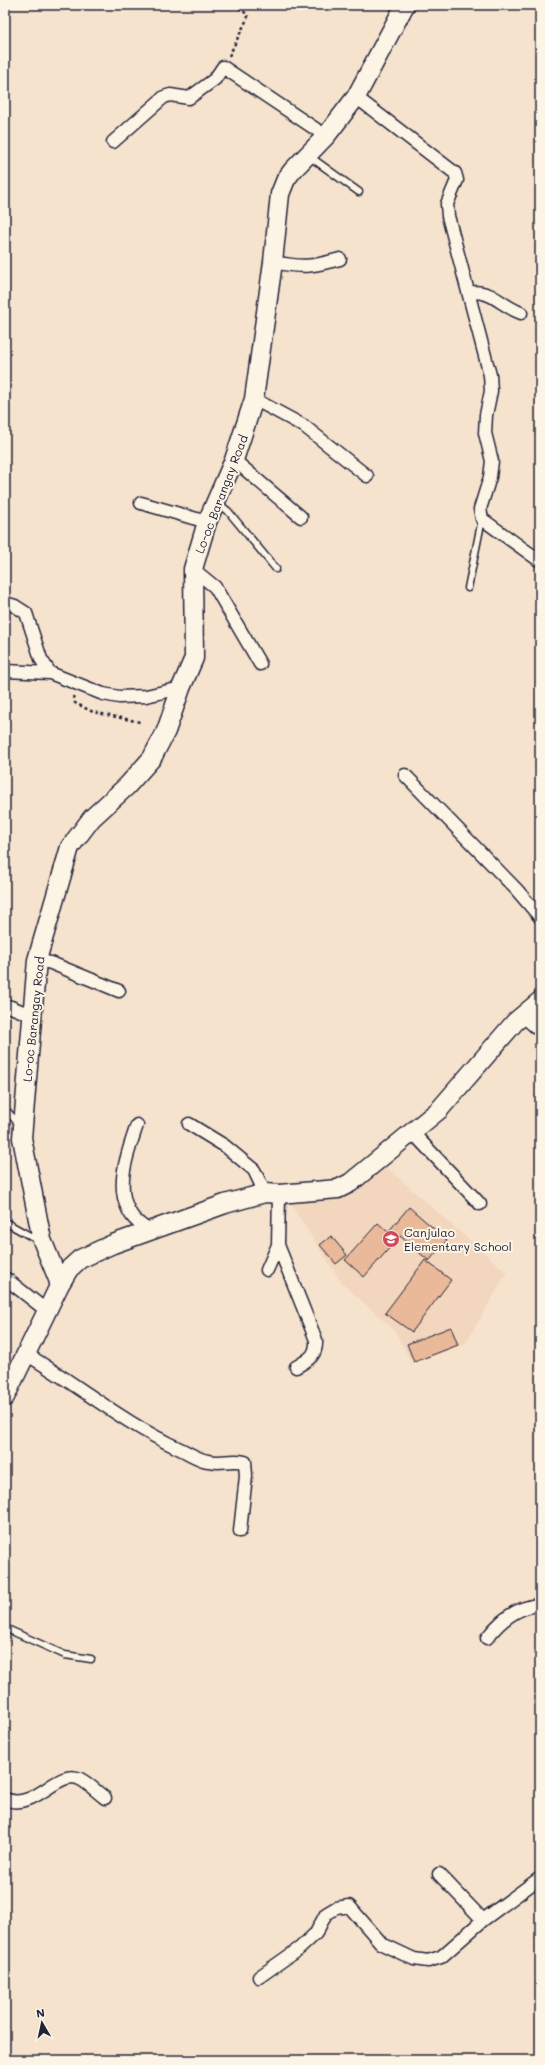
<svg xmlns="http://www.w3.org/2000/svg" width="545" height="2065" font-family="Mali,sans-serif">
<rect width="100%" height="100%" fill="#f6e3ce"/>
<filter id="ink" filterUnits="userSpaceOnUse"><feTurbulence type="fractalNoise" baseFrequency=".025" numOctaves="2"/><feDisplacementMap in="SourceGraphic" scale="8" xChannelSelector="R" yChannelSelector="G"/><feConvolveMatrix kernelMatrix="1 2 1 2 8 2 1 2 1" color-interpolation-filters="sRGB"/></filter>
<g filter="url(#ink)">
<path fill="#f2d6be" d="M386,1167L507,1273L465,1344L412,1364L395,1331L342,1283L291,1205L346,1194Z"/>
<path fill="#e9b999" stroke="#22223b" d="M409,1207L447,1240L429,1261L400,1236L364,1277L345,1260L378,1223L388,1232Z
M331,1236L347,1255L336,1264L320,1245Z
M425,1260L451,1280L412,1332L385,1313Z
M451,1327L458,1345L414,1362L407,1344Z"/>
<g fill="none" stroke-linecap="round" stroke-linejoin="round">
<g stroke="#22223b" stroke-width="9">
<path id="lane" d="M309,156L359,192
M218,503L228,511L276,569
M468,588L482,519
M5,1109L20,1125
M5,1222L32,1237L39,1239
M5,1628L65,1655L91,1659"/>
</g>
<g stroke="#22223b" stroke-width="15">
<path id="street" d="M356,97L455,173L457,180L447,204L448,216L490,375L491,391L486,415L485,433L492,461L490,477L480,509L482,519L540,561
M113,142L164,97L170,95L189,98L215,79L223,67L326,136
M273,262C304,268 310,267 340,259
M469,292C495,291 498,304 521,313
M254,399L304,426L367,476
M234,460L301,517
M141,503L207,522
M193,569L215,587L260,664
M5,603L15,606L26,613L41,659L50,673L103,694L119,697L146,696L181,688
M5,671L50,673
M405,775L516,889L540,917
M37,960L51,963L119,991
M5,1006L11,1007L33,1016
M522,1015L540,1031
M189,1124L225,1146L254,1170L265,1193
M137,1125C129,1149 115,1184 128,1209C132,1219 141,1225 149,1231
M413,1133L480,1204
M278,1245L316,1340C317,1356 308,1360 296,1367
M267,1270L278,1245L279,1194
M5,1278L47,1311
M26,1354C78,1385 125,1424 180,1449C189,1453 199,1460 208,1461C220,1464 232,1459 245,1462L246,1476L240,1531
M487,1638C500,1621 517,1606 540,1605
M5,1799C35,1812 57,1768 80,1779C88,1783 97,1792 105,1798
M439,1874L483,1920
M259,1977L300,1948L316,1933L326,1914L336,1908L349,1906L382,1944L414,1959L428,1961L441,1957L483,1920L540,1878"/>
</g>
<g stroke="#22223b" stroke-width="21">
<path id="secondary" d="M60,1284L42,1240L22,1138L37,960L70,847L92,818L127,786L152,758L166,731L181,688L194,658L193,569L207,522L234,460L254,399L273,262L280,194L286,179L293,170L326,136L356,97L405,5
M5,1397L60,1284L69,1269L80,1259L113,1244L225,1204L265,1193L279,1194L338,1189L350,1183L439,1110L515,1022L540,1001"/>
</g>
<path stroke="#22223b" stroke-width="2.5" stroke-dasharray="3 3" stroke-linecap="butt" d="M229,56L248,17L247,14L235,5
M73,696L75,703L93,712L140,722"/>
<use href="#lane" stroke="#fcf5e5" stroke-width="6"/>
<use href="#street" stroke="#fcf5e5" stroke-width="12"/>
<use href="#secondary" stroke="#fcf5e5" stroke-width="18"/>
</g>
</g>
<defs>
<g id="school-disc" transform="scale(0.9)"><circle r="9.5" fill="#d1495b" stroke="#fcf5e5"/><path d="M0-5L7-2L0 1L-7-2ZM-4 1L0 2.5L4 1V4Q0 6-4 4Z" fill="#fff"/></g>
</defs>
<g fill-rule="evenodd">
<use href="#school-disc" x="391" y="1239"/>
</g>
<g text-anchor="middle" dominant-baseline="central" stroke-width="4" stroke-linejoin="round" paint-order="stroke">
<g font-size="12" fill="#22223b" stroke="#fcf5e5">
<text transform="translate(221 494) rotate(-69)">Lo-oc Barangay Road</text>
<text transform="translate(33 1019) rotate(-84)">Lo-oc Barangay Road</text>
</g>
<g font-size="12" fill="#22223b" stroke="#fcf5e5" text-anchor="start">
<text x="404" y="1232">Canjulao<tspan x="404" dy="14">Elementary School</tspan></text>
</g>
</g>
<rect width="545" height="2065" fill="none" stroke="#fcf5e5" stroke-width="20"/>
<rect x="10" y="10" width="525" height="2045" fill="none" stroke="#22223b" stroke-width="1.5" filter="url(#ink)"/>
<g transform="translate(42 2023) rotate(351)" stroke="#fcf5e5" stroke-width="3" paint-order="stroke">
<path d="M0-3L7 15L0 10L-7 15Z" fill="#22223b"/>
<text y="-6" font-size="11" font-weight="bold" text-anchor="middle" fill="#22223b">N</text>
</g>
</svg>
